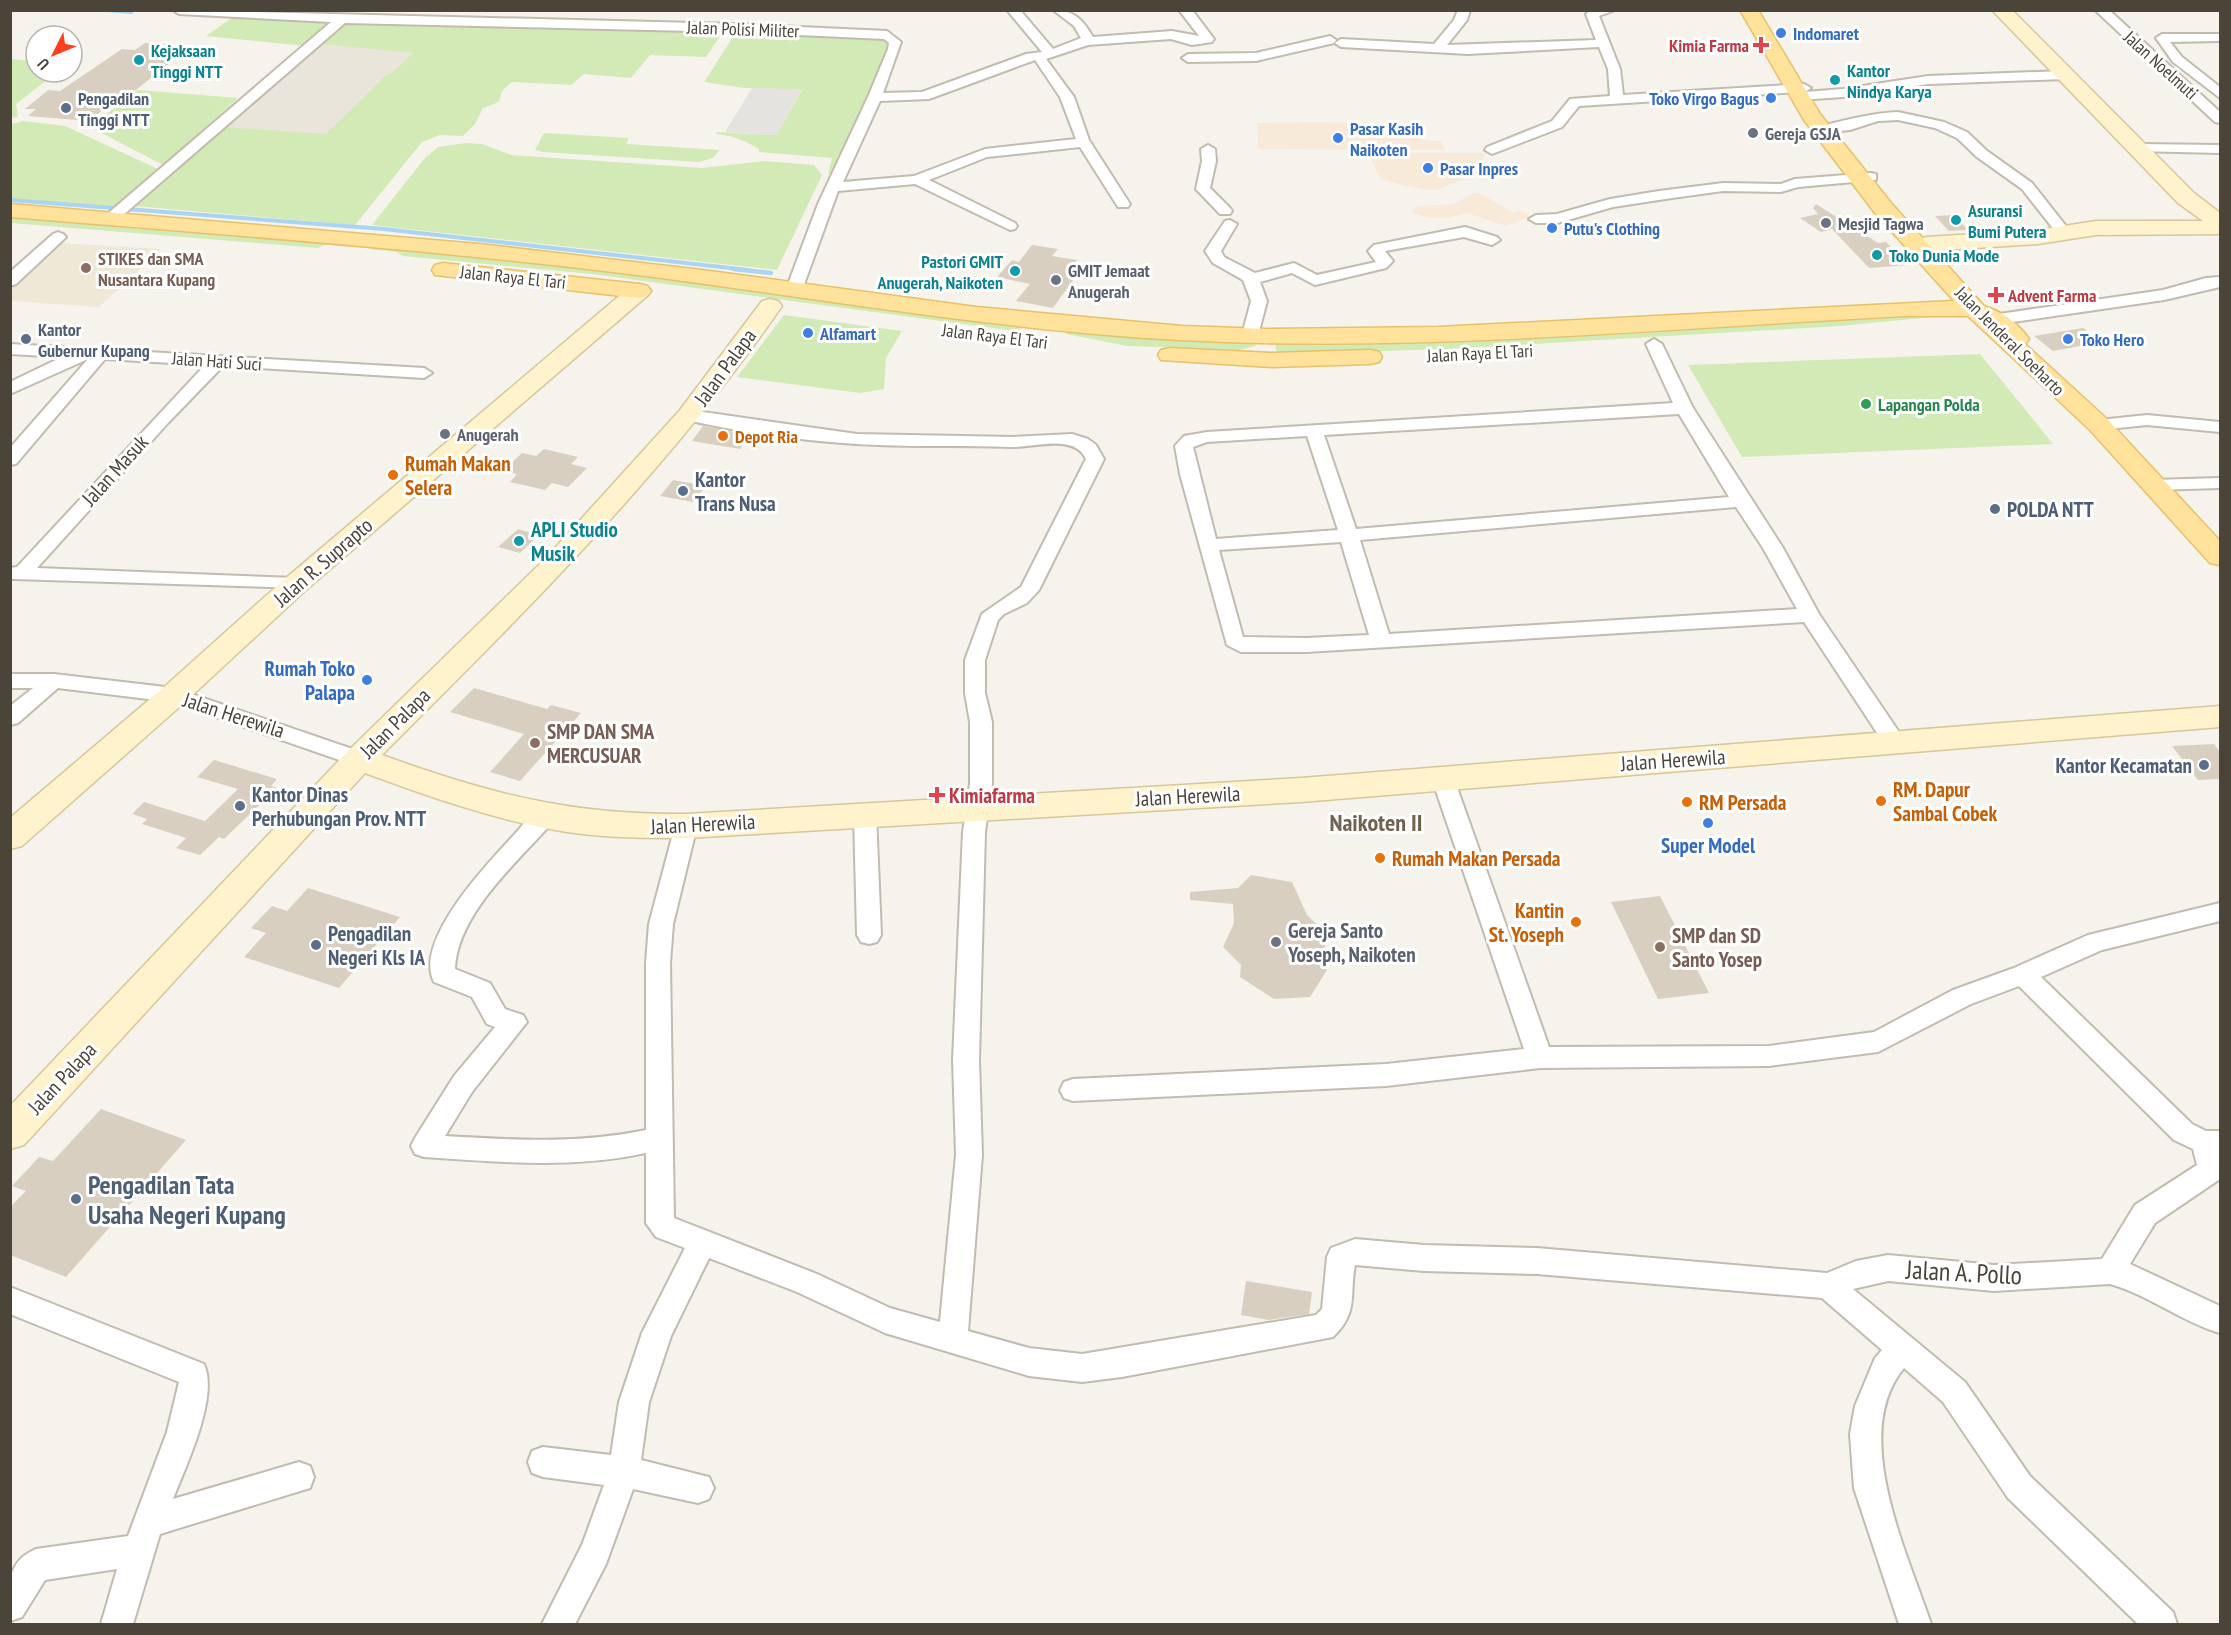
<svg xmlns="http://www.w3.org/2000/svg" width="2231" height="1635" font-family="'PT Sans Narrow',sans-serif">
<rect width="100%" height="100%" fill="#f6f3ec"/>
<path fill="#eae5da" d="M322,40L421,47L323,138L216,130Z"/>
<path fill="#f7ead8" d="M1318,122L1394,124L1409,134L1419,135L1420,140L1441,141L1445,150L1258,149L1257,123Z
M1368,153H1484V162L1476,174L1437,190H1426L1381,180Z
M1474,193H1480L1513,213L1520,210L1530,216L1506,226L1467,213L1447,218H1428L1411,212L1418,206L1453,204Z"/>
<path fill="#efe8d6" d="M61,243L161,249L99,307L11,301L10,287Z"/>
<path fill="#d2eab5" d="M233,17L334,21L305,46L206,36Z
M348,20L725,29L706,57L650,55L631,78L584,74L571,85L512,82L502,91L499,102L483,108L475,124L463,136L440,135L422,142L355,225L134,206L223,127L326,134L386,75L391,74L413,53L321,44Z
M738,29L888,38L887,49L833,174H828L832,158L759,152V149C744,140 734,136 716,134L717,132L776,135L802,90L744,88L704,82Z
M10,59L36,61V72H57L16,104L18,117L11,118Z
M138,90L238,98L163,165L90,127Z
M23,121L65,126L158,169L114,208L11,199V124Z
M544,133L629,138L626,144L720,150L713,158L699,162L543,152L535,150Z
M466,143L482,144L511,155L702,168L764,161L814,165L822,175L777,270L372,225L425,158L438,147Z
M10,213L330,242L318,248L11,223Z
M370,246L569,261L1025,327L1015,331L592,274L403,256L397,252L370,249Z
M784,315L902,331L886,358L884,389L860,393L737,377Z
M1810,315H1953L1840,326L1447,349L1288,354L1278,352L1275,348L1277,343Z
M1069,327L1254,342L1256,346L1239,350L1127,346L1066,334Z
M1980,354L2053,444L1742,457L1688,365Z"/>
<path fill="#e5e3e0" d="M752,88L802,89L776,135L725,132Z"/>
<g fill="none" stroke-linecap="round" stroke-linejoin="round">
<path stroke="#a9d4f2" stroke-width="4" d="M107,10L131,12
M10,200L384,229L748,270"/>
<path stroke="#a9d4f2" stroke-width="4.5" d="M734,269L771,273"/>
</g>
<path fill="#d8cfc1" d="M145,43L186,46L176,54H181L116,106H107L98,114L85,113L77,120L28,116L36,109H25L48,90L60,91L116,53L122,49L135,50Z
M1816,204L1878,243L1886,242L1908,265L1869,268L1832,229L1821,232L1800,218L1818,214L1813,208Z
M1954,215L1968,230L1949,231L1935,216Z
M1032,245L1058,249L1052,256L1077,260L1075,263L1084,265L1053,308L1016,301L1030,284L997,277L1012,260L1019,262Z
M2083,328L2102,342L2053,351L2034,336Z
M703,426L729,431L751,435L740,449L692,441Z
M544,449L578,457L571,464L587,468L568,487L552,483L545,490L510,482L517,474L503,471L522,453L536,456Z
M673,480L706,486L693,502L660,496Z
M518,529L539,535L520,553L498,547Z
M474,688L547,709L551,705L581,713L520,781L490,772L524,734L450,712Z
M2214,744L2220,752V779L2198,780L2172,746Z
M214,760L277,779L271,786L277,788L224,839L219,837L200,855L176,848L186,838L142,824L147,819L132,814L144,802L205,821L238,789L197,777Z
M1251,875L1292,882L1307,915L1329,936L1321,957L1327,970L1310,997L1274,999L1240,977L1241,965L1223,947L1234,923L1233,904L1190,900V892L1238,888Z
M308,888L400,917L339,988L244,957L266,933L251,928L272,906L287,911Z
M1660,896L1709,993L1658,999L1611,902Z
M101,1109L186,1140L66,1277L10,1255V1207L26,1191L12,1186L39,1157L53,1161Z
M1246,1281L1312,1292L1309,1314L1269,1320L1241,1315Z"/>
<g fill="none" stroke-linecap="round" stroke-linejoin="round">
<g stroke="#c2bbae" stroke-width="4">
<path id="street" d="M173,10L735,24L887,31L901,42L883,93L922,92L1026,54L1042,52L1007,10H1020L1053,49L1081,38L1074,26L1053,10C1074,10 1083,20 1093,37L1172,31L1199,36L1179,10H1192L1214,39L1212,42L1192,45L1171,39L1088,45L1046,59L1074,97L1089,140L1130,204L1128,207H1118L1080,147L987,157L929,180L1015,223L1017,226L1015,229L1010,230L915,184L838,191L803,287L795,292L787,287L818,204L868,97L888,49L889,43L884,39L735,32L345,23L115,222H105L103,219L105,216L331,22L179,14ZM1035,60L1060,97L1076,139L985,149L914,176L843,182L880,101L929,99Z
M1458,10H1470L1467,20L1447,45L1596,40L1586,14L1591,10H1615L1599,16L1620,69L1623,95L1804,84L1811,88L1805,92L1843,89L1928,76L2064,71L2071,75L2064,79L1928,84L1843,97L1800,100L1793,96L1799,92L1579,106L1562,127L1492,154L1485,150L1487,147L1552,121L1570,99L1610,96L1608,69L1599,47L1468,54L1341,47L1335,43L1341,39L1434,44L1454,20Z
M2095,10H2109L2220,112V123L2215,122Z
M2220,34V40L2218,41L2170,42L2182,57L2220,87V98L2173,62L2156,38L2162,34Z
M1330,36L1336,40L1334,43L1256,61L1188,62L1182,58L1188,54L1256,53Z
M1898,112L1944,122L1967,132L1987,151L2032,183L2069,230L2072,233L2069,236H2059L2022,189L1977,157L1957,138L1935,128L1898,120L1878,121L1850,130L1831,132L1824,128L1826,125C1849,119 1874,113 1898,112Z
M2139,144L2220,145V153L2134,151L2132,148Z
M1208,145L1215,149L1216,161L1210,188L1230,208L1232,211L1230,214H1220L1196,189L1202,161L1201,149Z
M1871,173L1876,174V180L1798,187L1781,192L1723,191L1672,198L1613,207L1557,223H1536L1529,219L1536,215L1557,214L1610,199L1659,191L1723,183L1781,184L1795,179Z
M1230,220L1237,224L1221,251L1224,257L1255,273L1294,263L1317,275L1376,262L1368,251L1374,245L1465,227L1497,237L1500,240L1492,245L1464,237L1385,251L1393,261L1386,268L1315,285L1292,273L1260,282L1267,301L1258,335L1250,340L1242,335L1251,301L1243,280L1213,263L1205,251L1225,221Z
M58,232L63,234L66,237L63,240L16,284L10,286V272L53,234Z
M2220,277V287L2164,300L1999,324L1991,319L1999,314L2163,290L2206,278Z
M1654,339L1662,344L1693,408L1783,548L1819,614L1903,738L1906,743L1903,748L1895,750L1887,748L1804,622L1306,652H1241L1227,645L1180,474L1175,446L1184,436L1207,432L1673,403L1646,344ZM1679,414L1729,497L1356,529L1324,435ZM1307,436L1338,530L1216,539L1193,447L1207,442ZM1736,507L1763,548L1797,609L1389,634L1360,540ZM1341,542L1369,635L1306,638L1243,637L1219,550Z
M10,344L424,368L432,373L424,378L223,366L167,424L37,568L296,578L303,580L306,584L303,588L13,579L10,578V568L17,567L205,365L105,359L16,464L10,465V448L88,359L10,394V382L62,357L10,354Z
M689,410L857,434L1013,437L1072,434L1088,439L1096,445L1104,459L1039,590L1027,603L1004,614L998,620L985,660V693L992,722V784L985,832L979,1060L982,1155L968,1331L1029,1348L1082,1354L1316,1315L1322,1309L1327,1257L1331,1248L1355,1239L1424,1245L1537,1248L1827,1273L1856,1261L1888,1255L1994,1265L2102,1259L2135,1205L2197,1165L2193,1149L2174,1140L2019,986L1971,1004L1878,1052L1769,1066L1540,1068L1386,1086L1073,1101L1064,1098L1060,1090L1064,1082L1073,1079L1386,1064L1524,1049L1432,779L1435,774L1443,771L1451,774L1454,779L1549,1047L1769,1046L1874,1032L1953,990L2014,968L2088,935L2220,903V921L2102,950L2041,977L2192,1124L2206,1131H2220V1179L2155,1223L2130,1264L2220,1306V1333C2182,1322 2149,1295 2110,1284L1994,1291L1888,1281L1853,1289L1965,1382L2030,1476L2173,1612L2177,1624H2138L2008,1498L1943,1402L1904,1368C1849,1434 1908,1554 1931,1624H1899L1854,1488L1850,1434L1855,1406L1875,1358L1882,1350L1822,1298L1537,1274L1424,1271L1355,1265C1349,1296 1359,1312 1333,1337L1122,1377L1082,1382L1029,1376L885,1333L797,1292L709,1258L671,1336L649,1402L641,1460L709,1477L714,1488L709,1499L698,1503L633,1489L606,1564L575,1624H542L582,1545L604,1485L543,1477L532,1473L528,1462L532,1451L543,1447L611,1455L619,1402L642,1333L685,1248L656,1237L646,1223V1153C572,1169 499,1162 424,1157L415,1154L411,1146L415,1138L454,1076L495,1027L487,1024L472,997L434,982C413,941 488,863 514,835C521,828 530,813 540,809C545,807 548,809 553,810L556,816L553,822C518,861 457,914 455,969L490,983L505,1009L523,1015L527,1022L472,1092L445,1136C513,1140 579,1144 646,1130V963L649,924L675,826L678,820L686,818L694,820L697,826L673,924L670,963L674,1218L817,1274L890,1308L940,1322L956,1155L953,1060L963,832L970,784V722L965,693V660L982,614L1021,587L1086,459C1074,433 1034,448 1010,447C966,445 922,447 878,445C819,443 740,433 683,419L680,415Z
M2147,415L2220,422V432L2147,425L2099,430L2090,425L2099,420Z
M2220,478V488L2153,490L2144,485L2153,480Z
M10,674H54L174,688L367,754L370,759L367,764L359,767L351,764L172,702L58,688L18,723L10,725V706L33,688H10Z
M865,807L873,809L876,815L881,935L877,942L869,944L861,942L857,935L854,815L857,809Z
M10,1287L204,1364C219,1397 186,1466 173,1499L299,1462L310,1466L314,1477L310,1488L160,1534L133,1624H101L117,1569L45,1580L22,1617L10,1621C10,1591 3,1563 36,1549L128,1536L167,1432L179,1382L10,1314Z"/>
</g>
<g stroke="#d6c79b" stroke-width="3">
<path id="secondary" d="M1992,10H2012L2194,193L2220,213V234L2096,235L2038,244L1927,251L1919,249L1916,244L1919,239L1927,237L2038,230L2096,221H2203L2178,203Z
M639,284L647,286L651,291L647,296L306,590L185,702L22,846L10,849V818L163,688L286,578L631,286Z
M770,299L778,301L782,306C667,472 524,613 382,755C490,794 570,815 686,814L1301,778L2220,706V727L1301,802L686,838C646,838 606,838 567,832C498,821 430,797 365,773L24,1145L10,1149V1106L348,751L545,559L680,410L762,301Z"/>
</g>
<g stroke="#e6c16a" stroke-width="3">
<path id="primary" d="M1740,10H1758L1820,114L1891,203L1984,306C2001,311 2019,324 2029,339L2025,344L2108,420L2220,541V565L2210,563L2090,430L1968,316H1906C1664,328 1422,353 1180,340C995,330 813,297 629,274C424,249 217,234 10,217V204L479,244L702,270L976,307L1182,326L1267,329L1438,327L1954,301L1875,213L1804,120Z
M443,263L639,284L647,286L651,291L647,296L639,298L435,275L432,270L435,265Z
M1170,348L1271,353L1370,350L1379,352L1382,357L1379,362L1370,364L1271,367L1161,360L1158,355L1161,350Z"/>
</g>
<use href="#street" fill="#fff" fill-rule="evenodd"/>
<use href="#secondary" fill="#fff3cd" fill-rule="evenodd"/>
<use href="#primary" fill="#ffe39c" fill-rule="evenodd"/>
</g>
<g fill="#3f7fe0" stroke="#fff" stroke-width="2">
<circle cx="1781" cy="33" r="6"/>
<circle cx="1771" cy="98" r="6"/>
<circle cx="1338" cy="138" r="6"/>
<circle cx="1428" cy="168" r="6"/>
<circle cx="1552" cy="228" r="6"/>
<circle cx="808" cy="333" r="6"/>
<circle cx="2068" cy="339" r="6"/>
<circle cx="367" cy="680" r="6"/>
<circle cx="1708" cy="823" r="6"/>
</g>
<g fill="#e0444e" stroke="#fff" stroke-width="2">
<path d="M1758 36h6v6h6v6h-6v6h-6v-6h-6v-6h6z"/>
<path d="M1993 286h6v6h6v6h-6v6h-6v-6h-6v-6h6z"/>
<path d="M934 786h6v6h6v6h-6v6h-6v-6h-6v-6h6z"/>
</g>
<g fill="#0f9aa8" stroke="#fff" stroke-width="2">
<circle cx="139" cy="60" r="6"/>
<circle cx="1835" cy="80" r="6"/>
<circle cx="1956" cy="220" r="6"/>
<circle cx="1877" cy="255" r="6"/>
<circle cx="1015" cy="271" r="6"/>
<circle cx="519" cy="541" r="6"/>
</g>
<g fill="#5c6f8a" stroke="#fff" stroke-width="2">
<circle cx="66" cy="108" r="6"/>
<circle cx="26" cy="339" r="6"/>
<circle cx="683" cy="491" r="6"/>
<circle cx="1995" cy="509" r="6"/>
<circle cx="2204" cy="765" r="6"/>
<circle cx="240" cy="806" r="6"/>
<circle cx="316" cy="945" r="6"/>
<circle cx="76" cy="1199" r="6"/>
</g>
<g fill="#6b7280" stroke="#fff" stroke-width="2">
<circle cx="1753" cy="133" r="6"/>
<circle cx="1826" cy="223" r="6"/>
<circle cx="1056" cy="280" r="6"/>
<circle cx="445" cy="434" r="6"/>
<circle cx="1276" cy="942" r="6"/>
</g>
<g fill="#8d6e63" stroke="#fff" stroke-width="2">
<circle cx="86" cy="268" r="6"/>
<circle cx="535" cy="743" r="6"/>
<circle cx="1660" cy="947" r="6"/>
</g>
<circle fill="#2e9e5b" stroke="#fff" stroke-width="2" cx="1866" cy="404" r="6"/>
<g fill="#e8710a" stroke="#fff" stroke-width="2">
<circle cx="723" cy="436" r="6"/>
<circle cx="393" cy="475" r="6"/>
<circle cx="1881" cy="801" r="6"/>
<circle cx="1687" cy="802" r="6"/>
<circle cx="1380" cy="858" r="6"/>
<circle cx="1576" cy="922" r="6"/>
</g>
<g text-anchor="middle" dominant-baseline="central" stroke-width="6" stroke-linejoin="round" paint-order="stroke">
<g font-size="18" fill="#4b4439" stroke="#fff">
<text transform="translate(743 29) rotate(2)">Jalan Polisi Militer</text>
<text transform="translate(2161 65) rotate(42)">Jalan Noelmuti</text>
<text transform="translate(513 277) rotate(6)">Jalan Raya El Tari</text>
<text transform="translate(995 336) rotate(7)">Jalan Raya El Tari</text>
<text transform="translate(2010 341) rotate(45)">Jalan Jenderal Soeharto</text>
<text transform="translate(1480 353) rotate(-3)">Jalan Raya El Tari</text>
<text transform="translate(217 361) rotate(4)">Jalan Hati Suci</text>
</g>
<g font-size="18" font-weight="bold" fill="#366cbe" stroke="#fff" text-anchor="start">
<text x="1793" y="33">Indomaret</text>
<text x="1759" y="98" text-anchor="end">Toko Virgo Bagus</text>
<text x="1350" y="128">Pasar Kasih<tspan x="1350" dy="21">Naikoten</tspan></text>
<text x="1440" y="168">Pasar Inpres</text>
<text x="1564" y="228">Putu's Clothing</text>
<text x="820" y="333">Alfamart</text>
<text x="2080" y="339">Toko Hero</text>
</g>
<g font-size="18" font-weight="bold" fill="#be3a42" stroke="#fff" text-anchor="end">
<text x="1749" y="45">Kimia Farma</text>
<text x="2008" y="295" text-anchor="start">Advent Farma</text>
</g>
<g font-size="18" font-weight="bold" fill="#0d838f" stroke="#fff" text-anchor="start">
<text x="151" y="50">Kejaksaan<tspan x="151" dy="21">Tinggi NTT</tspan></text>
<text x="1847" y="70">Kantor<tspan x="1847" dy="21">Nindya Karya</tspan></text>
<text x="1968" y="210">Asuransi<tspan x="1968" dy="21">Bumi Putera</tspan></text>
<text x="1889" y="255">Toko Dunia Mode</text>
<text x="1003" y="261" text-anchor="end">Pastori GMIT<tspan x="1003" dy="21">Anugerah, Naikoten</tspan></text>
</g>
<g font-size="18" font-weight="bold" fill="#4e5e75" stroke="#fff" text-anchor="start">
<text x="78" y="98">Pengadilan<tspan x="78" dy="21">Tinggi NTT</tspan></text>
<text x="38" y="329">Kantor<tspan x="38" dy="21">Gubernur Kupang</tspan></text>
</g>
<g font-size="18" font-weight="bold" fill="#5b616d" stroke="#fff" text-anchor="start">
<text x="1765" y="133">Gereja GSJA</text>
<text x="1838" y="223">Mesjid Tagwa</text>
<text x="1068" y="270">GMIT Jemaat<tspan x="1068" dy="21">Anugerah</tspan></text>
<text x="457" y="434">Anugerah</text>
</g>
<g font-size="18" font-weight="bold" fill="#785e54" stroke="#fff" text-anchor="start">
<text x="98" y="258">STIKES dan SMA<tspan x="98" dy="21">Nusantara Kupang</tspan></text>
</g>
<g font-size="18" font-weight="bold" fill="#27864d" stroke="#fff" text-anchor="start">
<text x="1878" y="404">Lapangan Polda</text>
</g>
<g font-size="18" font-weight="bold" fill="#c56008" stroke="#fff" text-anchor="start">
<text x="735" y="436">Depot Ria</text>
</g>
<g font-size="21" fill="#4b4439" stroke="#fff">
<text transform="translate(725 367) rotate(-54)">Jalan Palapa</text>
<text transform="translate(115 470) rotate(-48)">Jalan Masuk</text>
<text transform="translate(323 562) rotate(-41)">Jalan R. Suprapto</text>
<text transform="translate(234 715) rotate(18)">Jalan Herewila</text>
<text transform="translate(395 723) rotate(-45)">Jalan Palapa</text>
<text transform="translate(1673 760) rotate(-4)">Jalan Herewila</text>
<text transform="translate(1188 796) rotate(-3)">Jalan Herewila</text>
<text transform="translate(703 824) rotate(-3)">Jalan Herewila</text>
<text transform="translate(62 1078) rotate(-47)">Jalan Palapa</text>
</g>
<g font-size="21" font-weight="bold" fill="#c56008" stroke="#fff" text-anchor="start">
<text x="405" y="463">Rumah Makan<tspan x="405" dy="24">Selera</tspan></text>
<text x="1893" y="789">RM. Dapur<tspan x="1893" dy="24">Sambal Cobek</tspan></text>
<text x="1699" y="802">RM Persada</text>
<text x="1392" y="858">Rumah Makan Persada</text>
<text x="1564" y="910" text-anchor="end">Kantin<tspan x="1564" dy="24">St. Yoseph</tspan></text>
</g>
<g font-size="21" font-weight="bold" fill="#4e5e75" stroke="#fff" text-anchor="start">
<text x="695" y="479">Kantor<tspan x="695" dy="24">Trans Nusa</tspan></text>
<text x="2007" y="509">POLDA NTT</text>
<text x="2192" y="765" text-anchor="end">Kantor Kecamatan</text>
<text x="252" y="794">Kantor Dinas<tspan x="252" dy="24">Perhubungan Prov. NTT</tspan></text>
<text x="328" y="933">Pengadilan<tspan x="328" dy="24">Negeri Kls IA</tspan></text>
</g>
<g font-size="21" font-weight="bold" fill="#0d838f" stroke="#fff" text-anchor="start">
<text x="531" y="529">APLI Studio<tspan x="531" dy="24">Musik</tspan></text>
</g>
<g font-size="21" font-weight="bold" fill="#366cbe" stroke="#fff" text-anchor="end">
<text x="355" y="668">Rumah Toko<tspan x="355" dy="24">Palapa</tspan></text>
<text x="1708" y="845" text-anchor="middle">Super Model</text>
</g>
<g font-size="21" font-weight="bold" fill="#785e54" stroke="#fff" text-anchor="start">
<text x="547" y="731">SMP DAN SMA<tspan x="547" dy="24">MERCUSUAR</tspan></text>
<text x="1672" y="935">SMP dan SD<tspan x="1672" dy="24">Santo Yosep</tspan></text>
</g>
<g font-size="21" font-weight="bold" fill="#be3a42" stroke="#fff" text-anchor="start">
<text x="949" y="795">Kimiafarma</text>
</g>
<g font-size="21" font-weight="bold" fill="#5b616d" stroke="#fff" text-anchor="start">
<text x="1288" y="930">Gereja Santo<tspan x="1288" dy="24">Yoseph, Naikoten</tspan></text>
</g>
<g font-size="24" font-weight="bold" fill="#6e6250" stroke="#fff">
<text x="1376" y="822">Naikoten II</text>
</g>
<g font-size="26" font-weight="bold" fill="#4e5e75" stroke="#fff" text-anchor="start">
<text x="88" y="1184">Pengadilan Tata<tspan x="88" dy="30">Usaha Negeri Kupang</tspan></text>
</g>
<g font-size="26" fill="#4b4439" stroke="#fff">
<text transform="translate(1964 1272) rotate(3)">Jalan A. Pollo</text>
</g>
</g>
<rect width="2231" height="1635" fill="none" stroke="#4b4439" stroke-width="24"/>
<g transform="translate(54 54) rotate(227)"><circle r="28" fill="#ffffff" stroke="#b7b4b0" stroke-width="1.5"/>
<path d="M0-4.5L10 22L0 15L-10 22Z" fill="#fc3f1d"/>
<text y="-9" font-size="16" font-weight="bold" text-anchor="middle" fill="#4b4439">U</text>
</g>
</svg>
